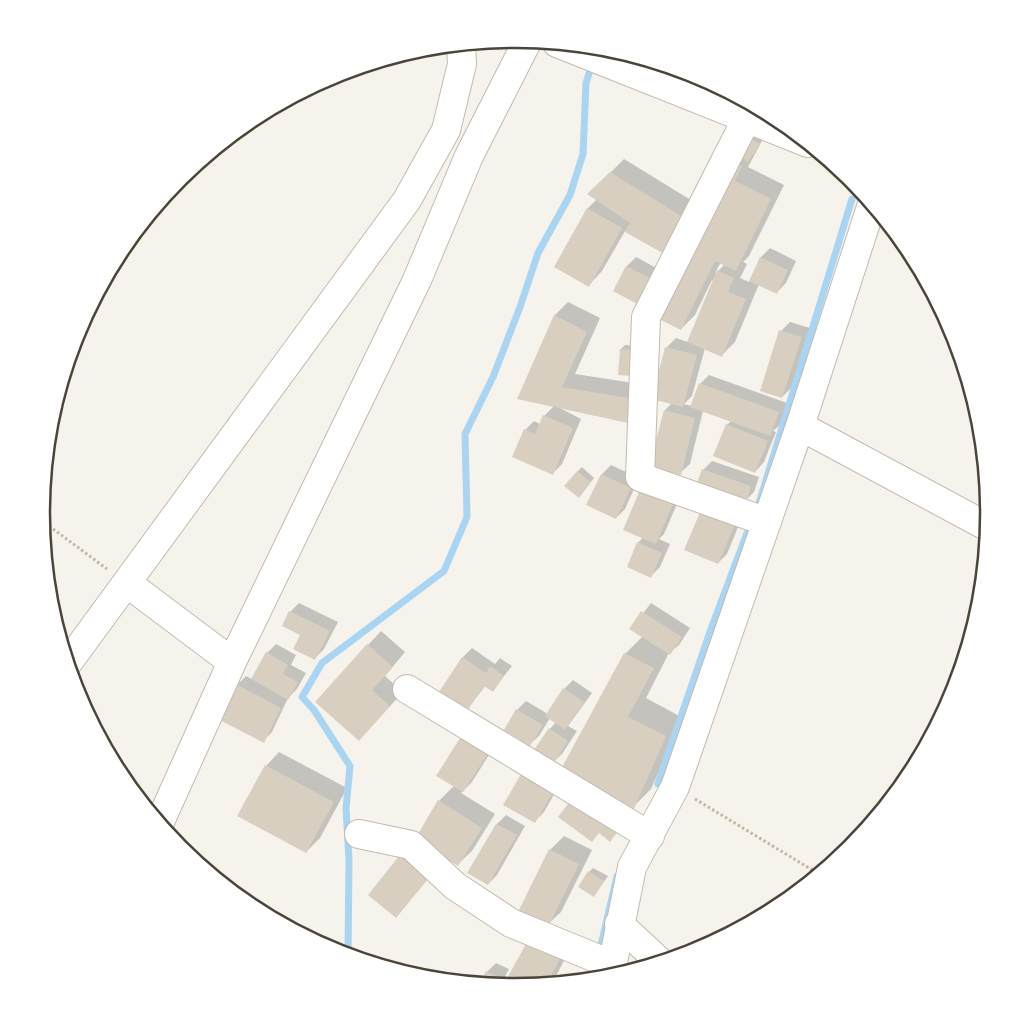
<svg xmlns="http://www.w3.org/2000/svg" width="1030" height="1026" font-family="Barlow,sans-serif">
<rect width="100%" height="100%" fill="#f6f3ec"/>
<path fill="#0003" fill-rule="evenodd" d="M751,132L763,139L748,167L784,185L749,256L743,262L747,264L740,278L749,282L761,257L770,248L796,261L786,283L777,292L759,284L735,342L722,355L705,348L692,396L684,404L692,406L700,384L709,375L787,403L779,426L773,431L776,432L764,462L755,472L727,425L731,421L703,411L690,464L680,473L665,410L672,403L667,347L676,338L688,342L714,281L712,280L695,315L681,329L660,318ZM721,262L725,264L716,273H715Z
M624,159L699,205L666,253L625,231L602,271L589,285L555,266L588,208L597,199L589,194Z
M636,257L662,271L650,295L615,291L627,266Z
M568,302L600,318L575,374L647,385L641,408L556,406L581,419L562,464L553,473L525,430L534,421L540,424L544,416L554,406L519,398L555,315Z
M790,322L810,328L791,388L782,397L781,331Z
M625,345L640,346L638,371L621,349Z
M712,461L759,477L754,492L745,501L703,470Z
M611,465L639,478L625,509L616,518L588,504L602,474Z
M582,467L594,478L583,492L577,472Z
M683,490L664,534L659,539L670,544L660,567L651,576L638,543Z
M743,515L727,554L718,563L686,550Z
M299,603L338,622L324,649L315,658L290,612Z
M651,603L690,628L679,645L669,653L646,698L683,718L651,789L633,807L563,769L625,654L643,636L631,629Z
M381,631L405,652L385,676L403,692L359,740L368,645Z
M276,644L296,655L291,665L306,673L297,689L288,698L272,732L263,741L237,685L246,676L252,679L267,653Z
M472,648L495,664L500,658L512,666L493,690L486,685L465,712L438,694L463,657Z
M573,680L592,693L568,726L577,731L562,754L553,762L550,729L556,722L550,718L539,736L530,744L505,730L517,710L526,701L548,714L564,689Z
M497,742L472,782L461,793L495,814L472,851L458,864L439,801Z
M279,752L347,788L320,838L306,852L266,766Z
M534,760L564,777L544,812L535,821Z
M506,815L525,826L497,875L488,884L469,873L497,824Z
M564,836L592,850L561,912L547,925L550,850Z
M409,848L436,869L396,916L370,895Z
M593,868L608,876L594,896L589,872Z
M529,940L573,943L552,984L505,986Z
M496,963L509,969L500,986L481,984L487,972Z"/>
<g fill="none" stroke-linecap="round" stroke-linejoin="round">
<path stroke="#a9d4f2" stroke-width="7" d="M759,503L852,199
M658,784L711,629L747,533
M599,954L617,876
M348,955L349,860L346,808L350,766L314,710L302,697L322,663L444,571L467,517L465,434L493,377L520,307L538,253L570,195L583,154L586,83L592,64
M594,980L597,964"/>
</g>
<path fill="#d8cfc1" d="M746,135L760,144L748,162L735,153Z
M735,163L742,166L735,181L771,199L736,271L715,261L681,330L659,319Z
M610,172L686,219L666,255L625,232L630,223L587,194Z
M587,208L622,228L589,287L554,267Z
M760,257L788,270L777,294L749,281Z
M626,266L654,280L641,306L613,291Z
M717,270L734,278L728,292L746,299L722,357L687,342Z
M554,315L587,332L562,387L634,399L628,423L517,399Z
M779,330L802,337L782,398L760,391Z
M665,347L697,355L683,407L652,399Z
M620,349L637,350L634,376L618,375Z
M699,383L779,412L770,436L690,407Z
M664,410L695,418L681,475L649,467Z
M543,415L573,428L553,475L512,457L524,429L535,434Z
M726,424L768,441L755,473L713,456Z
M702,469L751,486L746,503L696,486Z
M577,471L591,482L579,498L564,486Z
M601,474L631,488L616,519L586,505Z
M642,485L675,499L656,544L623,530Z
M701,510L735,524L718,564L684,550Z
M637,542L662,553L651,578L627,567Z
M289,611L330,631L315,660L293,649L300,635L282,626Z
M641,611L682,637L670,655L629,629Z
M367,644L393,667L372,690L390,706L359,741L315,702Z
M266,652L288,665L283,674L298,682L288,700L251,679Z
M624,653L654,668L628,717L666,736L634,809L561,769Z
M462,657L486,673L490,666L504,676L493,692L484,686L465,714L437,695Z
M236,684L281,708L264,743L218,719Z
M563,688L584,702L565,730L545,716Z
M516,709L543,725L530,746L504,730Z
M549,728L568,741L553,764L533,751Z
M462,735L489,752L463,792L436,776Z
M265,765L334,802L306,853L237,816Z
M524,769L556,787L535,823L503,805Z
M574,796L619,830L610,842L599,833L592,842L558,817Z
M438,800L482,828L458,866L415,839Z
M496,824L517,835L488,885L467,873Z
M549,849L579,864L548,927L518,912Z
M399,856L428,879L396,918L368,895Z
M588,871L604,881L594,897L578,887Z
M528,940L561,957L546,984L503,986Z
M486,971L501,978L497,985L480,984Z"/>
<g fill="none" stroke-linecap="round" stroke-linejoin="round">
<g stroke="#c2bbae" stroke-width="30">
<path id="minor" d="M557,43L808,143
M756,107L747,118L646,317L640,477L767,522
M800,426L988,527
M127,583L232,662
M67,664L407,200L446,130L462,64L461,44
M407,689L650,836
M159,824L232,662L417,280L469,156L528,40
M359,834L411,845L455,886L511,923L613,965
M619,924L660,962
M610,977L632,867L675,787L800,426L872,204"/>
</g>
<path stroke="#c4b79f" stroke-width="3" stroke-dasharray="2.5 2.5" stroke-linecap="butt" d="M41,520L107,569
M695,799L819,874"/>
<use href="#minor" stroke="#fff" stroke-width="28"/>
</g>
<path d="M0 0H1030V1026H0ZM50 513a465 465 0 1 1 930 0a465 465 0 1 1-930 0Z" fill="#fff" fill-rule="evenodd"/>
<path fill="none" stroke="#4b4439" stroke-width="2.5" d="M50 513a465 465 0 1 1 930 0a465 465 0 1 1-930 0Z"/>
</svg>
